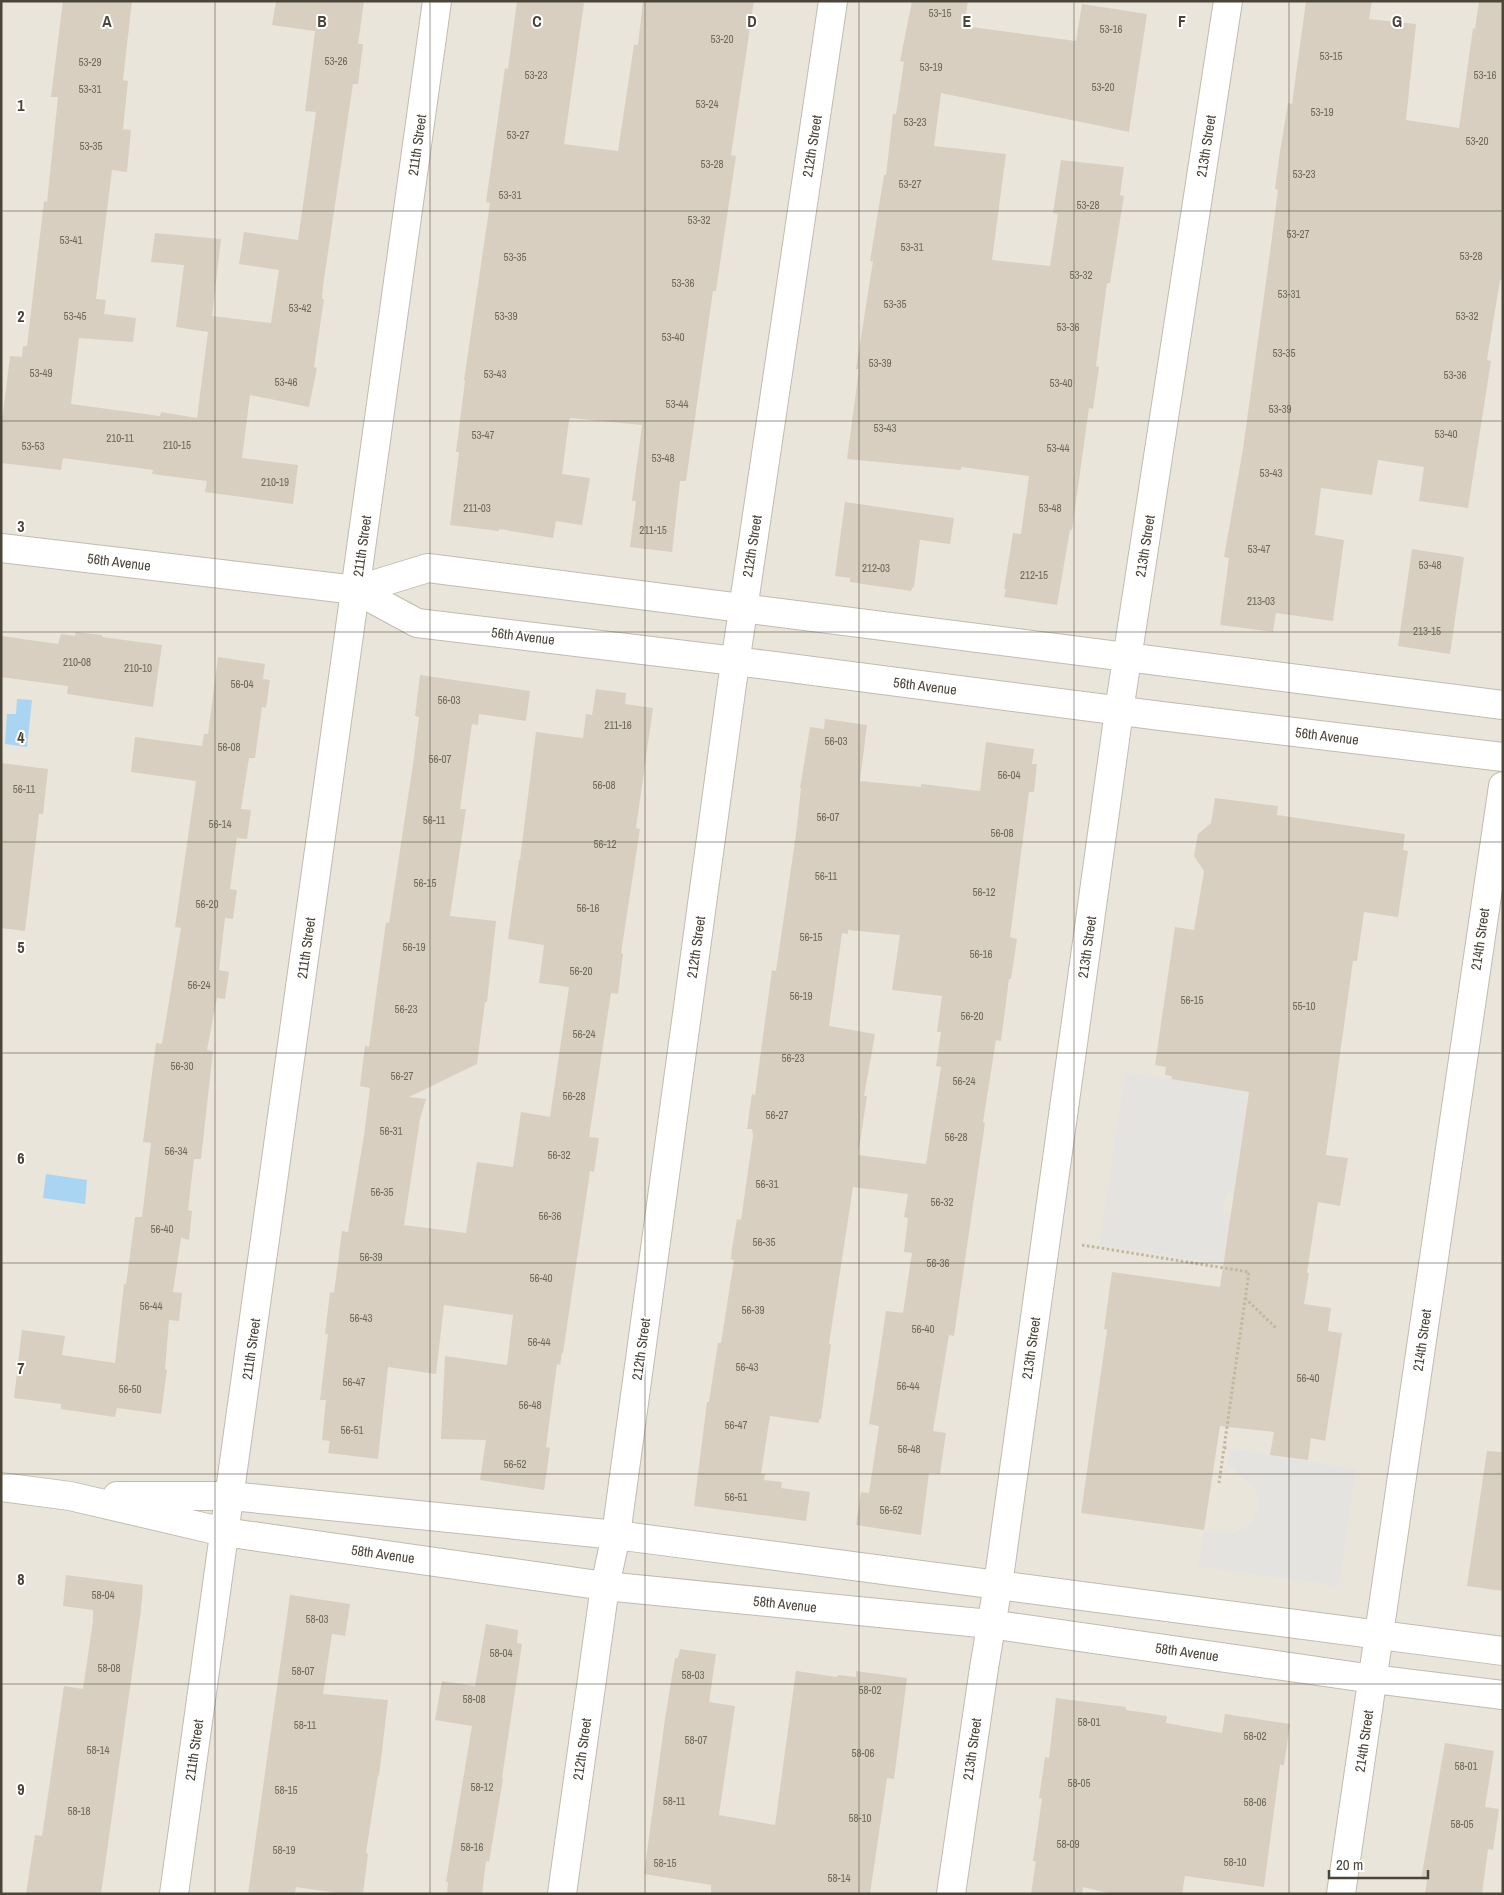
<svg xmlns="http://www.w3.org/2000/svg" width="1504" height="1895" font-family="'Archivo Narrow',sans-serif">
<rect width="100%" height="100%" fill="#f6f3ec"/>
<path fill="#eae5da" d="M1,1H1503V1894H1Z"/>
<path fill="#e5e3e0" d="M1274,927L1233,1194L1226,1193L1223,1213L1231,1214L1223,1264L1099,1245L1125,1072L1206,1085Z
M1229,1448L1356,1469L1339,1586L1198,1567L1204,1530L1234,1533L1251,1524L1258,1507L1257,1492L1227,1463Z"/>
<path fill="#a9d4f2" d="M17,699L32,700L27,747L5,744L7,714H16Z
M46,1174L87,1180L85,1204L43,1198Z"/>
<path fill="#d8cfc1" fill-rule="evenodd" d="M63,1H132L123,80L128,81L123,129L131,130L127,172L112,170L96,299L106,300L104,314L136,318L133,342L79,338L71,404L160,416L161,412L197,418L208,332L176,327L184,265L151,262L155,233L221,239L212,316L271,323L279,270L239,264L244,232L298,240L316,112L305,111L315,31L272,25L276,1H364L358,44H363L358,84H353L343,151L323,286L322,299H324L314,367L317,368L309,407L250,395L242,458L298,465L293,504L205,492L207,481L152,474L153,470L63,458L61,470L1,463V430L10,356L22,357L23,346H27L44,201L47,202L58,97H51Z
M517,1H570L584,3L564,144L618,151L634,45H638L643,1H754L731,155L736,156L723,243L716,291H713L686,481H680L672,552L630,547L636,501H632L642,425L571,418L569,420L562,474L590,478L582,525L556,521L553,538L499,529V531L450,525L459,452H456L465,381L464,380L490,203L486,202L505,68L508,69Z
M912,1H968L964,26L1076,41L1082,4L1147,14L1129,132L941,93L934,146L1006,154L992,260L1050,266L1058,214L1053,213L1061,160L1124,167L1120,195L1124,196L1110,283H1107L1096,366L1099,367L1093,409L1089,408L1072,530H1070L1057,605L1004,597L1006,589H1004L1013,533L1021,534L1029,476L961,467V470L847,459L859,369H856L873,261H870L884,175H886L893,114H896L904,62L900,61Z
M1306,1H1372L1369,19L1416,24L1406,120L1459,128L1473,28L1475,29L1479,1H1503V280H1500L1487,360L1491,361L1468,508L1419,501L1424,467L1378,460L1372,495L1321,488L1315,535L1344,540L1333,621L1276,613L1273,632L1220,625L1229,558L1224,557L1243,449L1271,245L1278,190L1275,189L1280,151L1288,103L1292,104Z
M845,502L954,518L950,544L920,540L914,587L912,588L911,591L850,582V578L835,576Z
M1412,549L1464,557L1450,654L1398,646Z
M76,632L102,635V637L162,645L153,707L67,694L68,686L1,677V636L58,644L61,634L75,636Z
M218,657L265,664L263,679L270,680L266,708L262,707L255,758H249L241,809L251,810L247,839L237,838L230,889L237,890L233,919L225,918L219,970L229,972L225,999L217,998L207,1050L213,1051L201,1159H194L188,1210L192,1211L189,1240L181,1238L173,1292L182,1293L179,1321L169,1320L165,1369L167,1370L161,1414L117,1408L115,1417L61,1409V1404L14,1398L22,1330L65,1336L62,1355L115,1363L124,1284H126L135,1217H142L151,1143L143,1142L156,1043L162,1044L181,928L175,927L196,781L131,772L135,737L202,746L204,734H208Z
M420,675L530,691L526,721L479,714L478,725L472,724L460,809H466L450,916L496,921L487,1002H485L477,1064L409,1097L426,1099L420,1119L404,1225L466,1233L477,1162L513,1167L521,1112L550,1117L569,987L539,983L544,945L508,939L519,860H520L536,732L583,738L586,714L592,715L596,689L626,693L625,704L653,708L636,828L640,829L621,953L623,954L618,994L611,993L589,1137L599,1138L594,1172L590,1171L563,1353H562L560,1365L557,1364L546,1447L550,1448L544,1490L480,1480L486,1440L441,1439L445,1356L507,1365L513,1315L444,1305L436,1374L388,1367L378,1459L328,1453L330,1441L322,1440L326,1400H320L328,1334H325L330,1292L334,1293L342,1231L348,1232L364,1135L370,1088L360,1086L365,1046L369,1047L386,922L389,923L413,764L419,717L415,716Z
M825,719L867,725L860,781L921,787V784L980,791L986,742L1034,749L1032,764H1037L1034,792H1029L1010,937L1017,939L1011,979H1009L1001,1041L996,1040L983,1122L985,1123L954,1336L949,1335L933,1431L946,1433L940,1474L929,1473L921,1535L856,1525L861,1492L869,1493L879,1426L869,1424L886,1311L903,1313L912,1253L904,1252L908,1218L904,1217L908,1194L853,1187L829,1344H831L821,1419H819V1423L770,1416L761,1474H765L764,1480L782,1482L781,1488L810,1492L806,1521L694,1506L707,1402H709L718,1343H721L734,1260L731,1259L732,1248L737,1219L741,1220L753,1136L752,1129H747L752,1094L755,1095L772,970L776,971L796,834L801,788H800L810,727L824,729ZM848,930L900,935L892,990L942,996L937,1032H941L936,1066L941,1067L926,1164L858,1155L867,1096H864L875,1034L829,1026L842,933L848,934Z
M1,763L48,769L43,814H39L25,931L1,928Z
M1215,798L1278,806L1277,815L1405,834L1403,850L1408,851L1398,917L1364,912L1357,961H1353L1326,1155L1348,1158L1340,1206L1318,1202L1307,1273H1309L1304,1304L1331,1308L1328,1331L1342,1333L1325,1441L1311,1438L1308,1460L1270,1455L1274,1432L1220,1426L1204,1530L1081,1513L1107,1330L1104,1329L1112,1272L1220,1287L1249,1092L1171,1079L1172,1076L1165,1075L1166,1067L1155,1065L1175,927L1194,930L1204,871L1194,856L1198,834L1211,823Z
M1487,1451L1503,1452V1591L1467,1586Z
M66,1575L143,1585L141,1610L101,1894H26L35,1835L42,1836L64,1686L83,1689L93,1621V1610L63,1606Z
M290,1595L350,1604L345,1636L332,1634L323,1694L388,1700L379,1776L378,1775L366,1853L368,1854L363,1894H344L296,1887L295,1894H248Z
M486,1624L518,1630L517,1643L522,1644L502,1778L503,1779L489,1862L486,1861L482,1894H447L448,1882H446L472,1726L435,1720L442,1681L475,1686Z
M680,1649L716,1654L709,1702L735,1706L719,1815L775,1825L796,1671L837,1677L838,1675L856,1677V1671L907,1678L894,1779L887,1778L870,1894H711V1885L644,1874L665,1719L675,1658H678Z
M1056,1698L1126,1707V1710L1167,1716L1166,1723L1222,1733L1225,1714L1290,1724L1284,1765H1280L1264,1887L1185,1876L1182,1894H1112L1083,1887L1082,1894H1031L1036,1861H1033L1042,1799L1039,1798L1045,1757L1049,1758Z
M1445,1743L1494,1751L1485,1807L1499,1809L1493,1850L1488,1849L1482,1894H1425L1427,1880L1421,1879Z"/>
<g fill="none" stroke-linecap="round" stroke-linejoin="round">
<g stroke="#c2bbae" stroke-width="30">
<path id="minor" d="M1,548L356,590L417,623L735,661L1161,716L1503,757
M356,590L428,568L1503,705
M1,1487L70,1496L224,1532L605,1586L990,1624L1373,1679L1503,1695
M117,1496H231L616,1535L1503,1651
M174,1894L437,1
M562,1894L605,1586L616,1535L732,684L833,1
M951,1894L984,1668L998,1585L1119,711L1228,1
M1341,1894L1503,786"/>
</g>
<path stroke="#c4b79f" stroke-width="3" stroke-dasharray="2.5 2.5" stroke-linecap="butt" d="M1082,1245L1249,1272L1219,1483
M1245,1298L1276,1328
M1224,1448H1229"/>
<use href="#minor" stroke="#fff" stroke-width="28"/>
</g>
<path fill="none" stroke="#4b4439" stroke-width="1" stroke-opacity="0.55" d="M215,1V1894M430,1V1894M645,1V1894M859,1V1894M1074,1V1894M1289,1V1894M1,211H1503M1,421H1503M1,632H1503M1,842H1503M1,1053H1503M1,1263H1503M1,1474H1503M1,1684H1503"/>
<g text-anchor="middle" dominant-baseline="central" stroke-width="4" stroke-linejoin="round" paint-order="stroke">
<g font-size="11" fill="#6e675b">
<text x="940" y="13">53-15</text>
<text x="1111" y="29">53-16</text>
<text x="722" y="39">53-20</text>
<text x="1331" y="56">53-15</text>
<text x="336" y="61">53-26</text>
<text x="90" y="62">53-29</text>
<text x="931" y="67">53-19</text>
<text x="536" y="75">53-23</text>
<text x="1485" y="75">53-16</text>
<text x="1103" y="87">53-20</text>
<text x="90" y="89">53-31</text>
<text x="707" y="104">53-24</text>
<text x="1322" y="112">53-19</text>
<text x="915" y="122">53-23</text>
<text x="518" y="135">53-27</text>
<text x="1477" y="141">53-20</text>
<text x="91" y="146">53-35</text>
<text x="712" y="164">53-28</text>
<text x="1304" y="174">53-23</text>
<text x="910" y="184">53-27</text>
<text x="510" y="195">53-31</text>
<text x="1088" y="205">53-28</text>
<text x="699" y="220">53-32</text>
<text x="1298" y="234">53-27</text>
<text x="71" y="240">53-41</text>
<text x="912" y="247">53-31</text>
<text x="1471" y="256">53-28</text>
<text x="515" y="257">53-35</text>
<text x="1081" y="275">53-32</text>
<text x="683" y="283">53-36</text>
<text x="1289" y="294">53-31</text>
<text x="895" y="304">53-35</text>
<text x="300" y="308">53-42</text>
<text x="75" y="316">53-45</text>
<text x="506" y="316">53-39</text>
<text x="1467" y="316">53-32</text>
<text x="1068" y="327">53-36</text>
<text x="673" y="337">53-40</text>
<text x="1284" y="353">53-35</text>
<text x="880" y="363">53-39</text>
<text x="41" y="373">53-49</text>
<text x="495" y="374">53-43</text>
<text x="1455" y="375">53-36</text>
<text x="286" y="382">53-46</text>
<text x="1061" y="383">53-40</text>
<text x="677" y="404">53-44</text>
<text x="1280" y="409">53-39</text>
<text x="885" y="428">53-43</text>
<text x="1446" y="434">53-40</text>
<text x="483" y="435">53-47</text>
<text x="120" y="438">210-11</text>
<text x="177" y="445">210-15</text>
<text x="33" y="446">53-53</text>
<text x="1058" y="448">53-44</text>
<text x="663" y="458">53-48</text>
<text x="1271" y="473">53-43</text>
<text x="275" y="482">210-19</text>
<text x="477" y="508">211-03</text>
<text x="1050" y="508">53-48</text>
<text x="653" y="530">211-15</text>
<text x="1259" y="549">53-47</text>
<text x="1430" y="565">53-48</text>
<text x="876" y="568">212-03</text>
<text x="1034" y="575">212-15</text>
<text x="1261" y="601">213-03</text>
<text x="1427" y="631">213-15</text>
<text x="77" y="662">210-08</text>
<text x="138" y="668">210-10</text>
<text x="242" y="684">56-04</text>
<text x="449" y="700">56-03</text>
<text x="618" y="725">211-16</text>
<text x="836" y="741">56-03</text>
<text x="229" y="747">56-08</text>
<text x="440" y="759">56-07</text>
<text x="1009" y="775">56-04</text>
<text x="604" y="785">56-08</text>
<text x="24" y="789">56-11</text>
<text x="828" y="817">56-07</text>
<text x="434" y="820">56-11</text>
<text x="220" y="824">56-14</text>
<text x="1002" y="833">56-08</text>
<text x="605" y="844">56-12</text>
<text x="826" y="876">56-11</text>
<text x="425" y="883">56-15</text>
<text x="984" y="892">56-12</text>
<text x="207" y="904">56-20</text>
<text x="588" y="908">56-16</text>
<text x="811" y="937">56-15</text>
<text x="414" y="947">56-19</text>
<text x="981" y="954">56-16</text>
<text x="581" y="971">56-20</text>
<text x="199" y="985">56-24</text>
<text x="801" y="996">56-19</text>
<text x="1192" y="1000">56-15</text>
<text x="1304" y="1006">55-10</text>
<text x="406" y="1009">56-23</text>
<text x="972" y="1016">56-20</text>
<text x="584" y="1034">56-24</text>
<text x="793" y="1058">56-23</text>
<text x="182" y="1066">56-30</text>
<text x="402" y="1076">56-27</text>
<text x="964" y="1081">56-24</text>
<text x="574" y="1096">56-28</text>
<text x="777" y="1115">56-27</text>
<text x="391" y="1131">56-31</text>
<text x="956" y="1137">56-28</text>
<text x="176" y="1151">56-34</text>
<text x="559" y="1155">56-32</text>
<text x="767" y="1184">56-31</text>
<text x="382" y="1192">56-35</text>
<text x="942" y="1202">56-32</text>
<text x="550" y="1216">56-36</text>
<text x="162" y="1229">56-40</text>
<text x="764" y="1242">56-35</text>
<text x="371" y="1257">56-39</text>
<text x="938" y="1263">56-36</text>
<text x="541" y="1278">56-40</text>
<text x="151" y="1306">56-44</text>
<text x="753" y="1310">56-39</text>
<text x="361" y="1318">56-43</text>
<text x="923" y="1329">56-40</text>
<text x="539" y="1342">56-44</text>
<text x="747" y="1367">56-43</text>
<text x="1308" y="1378">56-40</text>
<text x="354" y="1382">56-47</text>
<text x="908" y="1386">56-44</text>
<text x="130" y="1389">56-50</text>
<text x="530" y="1405">56-48</text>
<text x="736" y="1425">56-47</text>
<text x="352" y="1430">56-51</text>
<text x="909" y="1449">56-48</text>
<text x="515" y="1464">56-52</text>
<text x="736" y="1497">56-51</text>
<text x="891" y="1510">56-52</text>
<text x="103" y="1595">58-04</text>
<text x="317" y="1619">58-03</text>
<text x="501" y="1653">58-04</text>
<text x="109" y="1668">58-08</text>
<text x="303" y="1671">58-07</text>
<text x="693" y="1675">58-03</text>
<text x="870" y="1690">58-02</text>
<text x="474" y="1699">58-08</text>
<text x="1089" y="1722">58-01</text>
<text x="305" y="1725">58-11</text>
<text x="1255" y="1736">58-02</text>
<text x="696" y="1740">58-07</text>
<text x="98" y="1750">58-14</text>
<text x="863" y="1753">58-06</text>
<text x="1466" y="1766">58-01</text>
<text x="1079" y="1783">58-05</text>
<text x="482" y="1787">58-12</text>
<text x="286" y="1790">58-15</text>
<text x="674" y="1801">58-11</text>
<text x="1255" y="1802">58-06</text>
<text x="79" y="1811">58-18</text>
<text x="860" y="1818">58-10</text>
<text x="1462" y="1824">58-05</text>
<text x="1068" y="1844">58-09</text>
<text x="472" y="1847">58-16</text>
<text x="284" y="1850">58-19</text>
<text x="1235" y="1862">58-10</text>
<text x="665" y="1863">58-15</text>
<text x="839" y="1878">58-14</text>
</g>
<g font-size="14" fill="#4b4439" stroke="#fff">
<text transform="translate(417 145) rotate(-82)">211th Street</text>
<text transform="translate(812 146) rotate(-81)">212th Street</text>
<text transform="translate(1206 146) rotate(-81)">213th Street</text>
<text transform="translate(362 546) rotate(-82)">211th Street</text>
<text transform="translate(752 546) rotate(-81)">212th Street</text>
<text transform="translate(1145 546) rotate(-81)">213th Street</text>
<text transform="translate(119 562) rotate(7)">56th Avenue</text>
<text transform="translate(523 636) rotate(7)">56th Avenue</text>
<text transform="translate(925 686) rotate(7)">56th Avenue</text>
<text transform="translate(1327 736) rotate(7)">56th Avenue</text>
<text transform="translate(1480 939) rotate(-82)">214th Street</text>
<text transform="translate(696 947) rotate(-82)">212th Street</text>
<text transform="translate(1087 947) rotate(-82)">213th Street</text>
<text transform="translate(306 948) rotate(-82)">211th Street</text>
<text transform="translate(1422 1340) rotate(-82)">214th Street</text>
<text transform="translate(1031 1348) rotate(-82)">213th Street</text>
<text transform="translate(251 1349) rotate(-82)">211th Street</text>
<text transform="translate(641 1349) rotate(-82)">212th Street</text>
<text transform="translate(383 1554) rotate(8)">58th Avenue</text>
<text transform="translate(785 1604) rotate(6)">58th Avenue</text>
<text transform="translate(1187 1652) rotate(8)">58th Avenue</text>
<text transform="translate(1364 1741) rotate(-82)">214th Street</text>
<text transform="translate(582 1749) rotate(-82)">212th Street</text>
<text transform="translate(972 1749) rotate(-82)">213th Street</text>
<text transform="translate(194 1750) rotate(-82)">211th Street</text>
</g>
</g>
<g font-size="16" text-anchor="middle" font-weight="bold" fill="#4b4439" stroke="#fff" stroke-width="4" stroke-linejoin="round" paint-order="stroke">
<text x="107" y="27">A</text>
<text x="322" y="27">B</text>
<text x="537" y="27">C</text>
<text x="752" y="27">D</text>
<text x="967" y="27">E</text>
<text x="1182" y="27">F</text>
<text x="1397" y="27">G</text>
<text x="21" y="111">1</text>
<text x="21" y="322">2</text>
<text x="21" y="532">3</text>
<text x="21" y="743">4</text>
<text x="21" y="953">5</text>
<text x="21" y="1164">6</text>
<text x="21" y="1374">7</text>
<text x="21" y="1585">8</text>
<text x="21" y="1795">9</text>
</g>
<rect width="1504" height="1895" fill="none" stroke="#4b4439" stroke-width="5"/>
<path d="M1329 1870v8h99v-8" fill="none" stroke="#4b4439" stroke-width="2.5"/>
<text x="1336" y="1870" font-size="15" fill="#4b4439" stroke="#ffffff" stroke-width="4" paint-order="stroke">20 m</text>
</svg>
